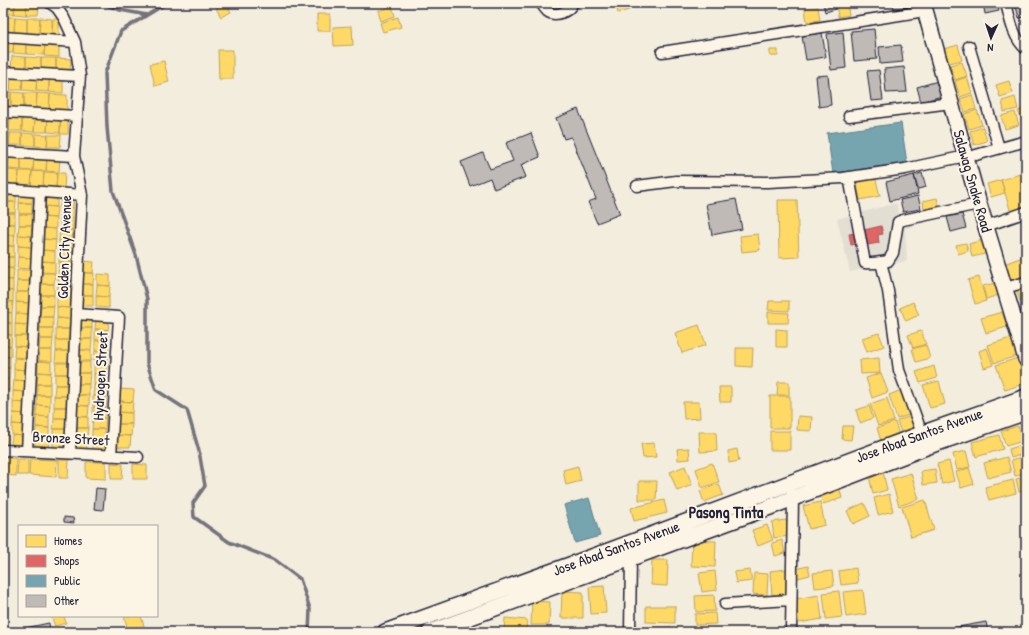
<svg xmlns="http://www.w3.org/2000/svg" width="1029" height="635" font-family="'Patrick Hand',sans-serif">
<rect width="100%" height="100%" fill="#f3edde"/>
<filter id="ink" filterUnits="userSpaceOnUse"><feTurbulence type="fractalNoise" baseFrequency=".025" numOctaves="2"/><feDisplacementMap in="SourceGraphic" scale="8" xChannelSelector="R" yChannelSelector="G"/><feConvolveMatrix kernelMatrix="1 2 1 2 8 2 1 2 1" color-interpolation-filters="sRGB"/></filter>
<g filter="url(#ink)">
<path fill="#e3ded2" d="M896,203L900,216L960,204L963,210L905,229L907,261L850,272L837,219Z"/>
<path fill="#ffd966" stroke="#bda259" d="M3,3H15L14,14H3Z
M15,3H27L26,15L14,14Z
M27,3H39L38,15H26Z
M225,3H226L231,12L221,17L216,8Z
M615,3H627L629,10L618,13Z
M836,3H847L849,15L838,17Z
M392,6L395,16L381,21L378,11Z
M818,7L820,20L807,22L805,9Z
M317,14H330V31H317Z
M3,17H15L14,33H3Z
M15,17L27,18V34L14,33Z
M398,17L401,27L383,32L380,23Z
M27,18H40L39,34H27Z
M40,18L52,19V35L39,34Z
M53,19H59V35H52Z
M352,26L353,45L334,46L333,27Z
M3,40H14L13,53H3Z
M14,40H26V54L13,53Z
M26,42L45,43L44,55L26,54Z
M45,44L59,45V57L44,56Z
M958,45L962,60L949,63L944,49Z
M218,50H233V79H219Z
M770,50H778V56H770Z
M3,54H8L7,69H3Z
M12,56L26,57V70H11Z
M26,57L41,58V71L26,70Z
M41,58H56V72L41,71Z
M56,58L71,59L70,72H56Z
M164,61L169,82L155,86L150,64Z
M962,62L967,76L955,80L950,65Z
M3,75L11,76L10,90H3Z
M11,76H23L22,90H10Z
M23,76L37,77L36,91L22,90Z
M37,77L49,78V92L36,91Z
M967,77L972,93L960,97L955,81Z
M49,78H63V93L49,92Z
M1009,81L1013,93L1000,97L996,85Z
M3,92H11V108H3Z
M11,92L24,93V109L11,108Z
M24,93H37L36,109H24Z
M37,93L50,94L49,110L36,109Z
M50,94L67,95V110H49Z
M972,95L976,109L965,112L960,99Z
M1015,97L1018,109L1004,112L1002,101Z
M1026,108V124L1024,125L1018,111Z
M977,110L982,125L969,129L964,114Z
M1015,112L1019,125L1005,129L1001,116Z
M3,115L10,116L9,131H3Z
M10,116H22V131H9Z
M22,116L35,117L34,132L22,131Z
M35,117H48L47,132H34Z
M48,117L60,118V133L47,132Z
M61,118H68V134H60Z
M983,127L987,141L974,145L970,131Z
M3,132L10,133L9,145H3Z
M10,133H22V145H9Z
M22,133L35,134V146L22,145Z
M35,134L48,135L47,147L35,146Z
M48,135H61L60,147H47Z
M3,155H9L8,169H3Z
M9,155H21V170L8,169Z
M21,155L34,156L33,171L21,170Z
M34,156L47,157L46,171H33Z
M47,157H60L59,172L46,171Z
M3,170H7L6,187H3Z
M7,170L19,171L18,187H6Z
M19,171H32L31,188L18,187Z
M32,171L44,172L43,188H31Z
M44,172L57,173L56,189L43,188Z
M1026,172V208L1011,213L1001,180Z
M57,173H65L64,190L56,189Z
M875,176L880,196L860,200L856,180Z
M1001,180L1005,193L991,197L987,184Z
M3,191H16V202H3Z
M20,191L33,192L32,203H19Z
M44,196H57V207L44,206Z
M61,196L74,197L73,208L60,207Z
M937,198L939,206L924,209L923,201Z
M778,200H797L799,257L779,258Z
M3,202H16L15,213H3Z
M19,203H32V214H19Z
M44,206L57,207L56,218L43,217Z
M60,207L73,208V218H60Z
M3,213H15V224H3Z
M19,214H32V225H19Z
M43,217L56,218V229L43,228Z
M60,218H73V230L60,229Z
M3,224H15V235H3Z
M19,225H32L31,236L18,235Z
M43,228L56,229V240L43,239Z
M60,229L73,230L72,241L59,240Z
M758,234L760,250L742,252L740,236Z
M3,235H15L14,246H3Z
M18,235L31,236V247L18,246Z
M43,239L56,240L55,251L42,250Z
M986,239L989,253L972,257L969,244Z
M59,240L72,241V252L59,251Z
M966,243L968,251L958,254L956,245Z
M3,246H14V257H3Z
M18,246L31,247V258L18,257Z
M42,250L55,251V262L42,261Z
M59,251L72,252V262H59Z
M1025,256L1026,259V276L1011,282L1004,264Z
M3,257H14V268H3Z
M18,257L31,258L30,269L17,268Z
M42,261L55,262V273L41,272Z
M81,261L94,262L93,273L80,272Z
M59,262H72L71,273H58Z
M3,268L14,269L13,280L3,279Z
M17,270H30V281H17Z
M42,273H55L54,284H41Z
M81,273H94L93,284H80Z
M58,274L71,275V286L58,285Z
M97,274L110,275V286L97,285Z
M979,277L986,301L975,304L968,280Z
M3,279L13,280V291L3,290Z
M17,281H30V292H16Z
M999,282L1002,294L986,299L983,286Z
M41,284H54V295H41Z
M80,284H93V295H80Z
M1026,284V300L1020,301L1016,288Z
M58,285L71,286V297L57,296Z
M97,285L110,286L109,297L96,296Z
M3,290L13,291V302L3,301Z
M16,292H30L29,303L16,302Z
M41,295H54V306H41Z
M80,295H93V306H80Z
M57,296L71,297L70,308L57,307Z
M96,296L109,297V308L96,307Z
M3,301L13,302L12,313L3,312Z
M769,301H789V311L768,310Z
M16,302L29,303V314L16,313Z
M913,302L919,315L906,321L900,308Z
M41,306H54L53,317H40Z
M57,307L70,308V319L57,318Z
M3,312L12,313V323H3Z
M768,312L789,313L788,323H768Z
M1002,312L1007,327L986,333L981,318Z
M16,313L29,314L28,325L15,324Z
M40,317H53V328H40Z
M79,317H92V328H79Z
M57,318L70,319L69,329H56Z
M96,318L109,319L108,330L95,329Z
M3,323H12V335L3,334Z
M15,324L28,325V336H15Z
M699,325L706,345L682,353L675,333Z
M40,328H53V339H40Z
M79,328H92V339H78Z
M56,329H69V340H56Z
M95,329L108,330V341L95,340Z
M776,329L787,330V347H776Z
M921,331L926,344L913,348L908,335Z
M879,333L884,346L867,352L862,338Z
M3,334L12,335L11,346L3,345Z
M15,336H28V347L15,346Z
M1014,337L1020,355L994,363L988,345Z
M40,339H53L52,350H39Z
M78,339H92L91,350H78Z
M56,340H69V351H56Z
M95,340L108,341V352L95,351Z
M3,345L11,346V357L3,356Z
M926,345L930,358L916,362L912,349Z
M15,346L28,347L27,358L14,357Z
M736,348H753L752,367L736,366Z
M987,348L993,365L984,368L979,351Z
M39,350H52V361H39Z
M78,350H91V361H78Z
M56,351H69L68,362H55Z
M95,351L108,352L107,363L94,362Z
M3,357H10V368H3Z
M14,358L27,359V370L14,369Z
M879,358L880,373L861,374L860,360Z
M1018,358L1026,380V383L1005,390L996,365Z
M38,361L51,362V373L38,372Z
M77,362H90V373H77Z
M56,363H69L68,374H55Z
M94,363H108L107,374H94Z
M934,366L937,378L920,383L916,372Z
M3,368H10L9,379H3Z
M14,369L27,370V381L14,380Z
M38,372L51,373L50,384H37Z
M77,373H90L89,384H76Z
M881,373L888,392L872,398L866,378Z
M55,374H68V385H55Z
M94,374H107V385H94Z
M3,379H9V390H3Z
M14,380L27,381L26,392L13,391Z
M939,381L945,404L930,408L923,385Z
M778,382H789V395H777Z
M37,384H50V395H37Z
M76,384H89V395H76Z
M55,385H68V396H54Z
M94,385H107L106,397L93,396Z
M719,387H731V402H720Z
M120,389L134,390L133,402L119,401Z
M3,390H9V401H3Z
M902,390L911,414L897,419L889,395Z
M13,391L26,392V403L13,402Z
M37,395H50V406L37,405Z
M76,395H89V406L75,405Z
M54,396H68L67,407H54Z
M93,396L106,397V407H93Z
M770,396H790V428H770Z
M887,398L894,421L878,426L870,404Z
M3,401H9L8,412H3Z
M119,401L133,402L132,413L118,412Z
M13,402L26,403V414L13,413Z
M683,402H699L700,418L684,419Z
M37,405L50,406L49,417L36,416Z
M75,405L89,406L88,417L75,416Z
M869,406L873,418L860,423L856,410Z
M54,407H67V418H54Z
M93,407H106V418H93Z
M3,412H8V423H3Z
M118,412L132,413V424H118Z
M13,413L26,414L25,425L12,424Z
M36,416L49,417V428L36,427Z
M75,416L88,417V428H75Z
M798,416L812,417L811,431L797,430Z
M911,416L916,430L902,435L897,421Z
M54,418H67L66,429H53Z
M93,418H106L105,429H92Z
M895,422L900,438L882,444L877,428Z
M1026,422V440H1025L1020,424Z
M3,423H8V434H3Z
M12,424L25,425V436L12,435Z
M118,424H132L131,436L117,435Z
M843,426H853L851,440L842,439Z
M1018,426L1023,441L1006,446L1001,431Z
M36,427L49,428V439L35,438Z
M75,428H88L87,439H74Z
M53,429H66V440H53Z
M92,429H105V440H92Z
M770,431H790V450H770Z
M699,432H716L717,451L700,452Z
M3,434H8L7,445H3Z
M12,435L25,436L24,447L11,446Z
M117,435L131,436L130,447H116Z
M999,435L1003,449L976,457L972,442Z
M35,438L49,439L48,450L35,449Z
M74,439H87V450L74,449Z
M53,440H66V451H53Z
M92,440H105V451H92Z
M654,443L656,457L643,458L641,444Z
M1025,444L1026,453L1011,458L1009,449Z
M689,448L690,459L678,460L677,449Z
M737,449L739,461L729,463L728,451Z
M966,451L970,467L957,470L953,454Z
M1026,456V473L1015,476L1011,460Z
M1007,457L1011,472L988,478L984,463Z
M4,458H16V476L4,475Z
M18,459H28V475H17Z
M30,459L57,460L56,477L29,475Z
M59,460H69L68,478H59Z
M949,461L954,481L942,484L937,464Z
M86,462H106V479L86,478Z
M111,463L123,464L122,479H111Z
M712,463L719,482L702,488L696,469Z
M133,464L147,465V479H133Z
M578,466L581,481L566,485L563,470Z
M685,466L692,485L677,491L670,472Z
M969,468L974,484L961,488L956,472Z
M935,469L937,483L923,485L921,471Z
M883,472L887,490L873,494L869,476Z
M911,473L919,499L899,506L891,479Z
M1026,477V491L1019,492L1016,479Z
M1013,480L1016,493L989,500L985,487Z
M639,481H657L656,500H639Z
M719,484L723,495L704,502L700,491Z
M839,487L842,498L823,504L819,493Z
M889,494L893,511L878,515L874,498Z
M664,500L667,513L634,521L631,508Z
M925,500L934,530L911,537L902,507Z
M820,502L825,525L809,529L803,506Z
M864,503L870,516L853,524L847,511Z
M786,520L789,536L774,538L772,522Z
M767,525L773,540L758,546L752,530Z
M692,540L716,541L715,567L691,566Z
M782,540L785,553L775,556L772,543Z
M652,560H668L667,586L651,585Z
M808,566L810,575L798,578L795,569Z
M856,568L858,583L841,585L839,571Z
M786,569L789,593L772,595L770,571Z
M750,570L752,581L736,583L734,572Z
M715,571L717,590L702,592L699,573Z
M832,571L834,586L815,588L813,573Z
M754,573L768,574L767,595L753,594Z
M604,586L606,613L591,614L589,587Z
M863,590L866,614L846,617L843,592Z
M562,591L583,592V618H561Z
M839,591L842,617L826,619L823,593Z
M714,595L715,611L696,612L695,596Z
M819,595L822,619L799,623L795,599Z
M532,601L550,602L549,625H531Z
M646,606H675V623L646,622Z
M715,613L716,624L695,625V614Z
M51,616H64L66,623L55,626Z
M124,616H141L144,626L128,630Z
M505,618L527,620L526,632H504Z
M463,627L475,629L474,632H462Z
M671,627V632H646L645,628Z"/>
<path fill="#e06666" stroke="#a75259" d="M881,226L883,234L878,235L879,243L867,245L864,230Z
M855,233L857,244L851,245L849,234Z"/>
<path fill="#76a5af" stroke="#5d7e8c" d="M901,123L907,163L833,173L827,133Z
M589,498L600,536L575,543L564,505Z"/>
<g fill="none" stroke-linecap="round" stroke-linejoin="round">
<path stroke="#75727b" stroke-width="3.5" d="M102,3L120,10L147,15
M167,3L121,31L105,73L107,127L113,191L136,255L147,299V363L156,390L187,410L199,451L205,486L193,503L194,517L229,542L275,560L300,579L310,609L309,632"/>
</g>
<path fill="#bfbab6" stroke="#22223b" d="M823,3H834L836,9L825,12Z
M893,3H907L908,7L894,9Z
M983,3H997L999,11L985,14Z
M1015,3H1026V17L1019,18Z
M874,29L877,59L854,61L851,31Z
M843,32L846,68L831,70L827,34Z
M822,33L826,57L806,60L802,36Z
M901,45L903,62L880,64L879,47Z
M904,67L907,92L886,93L884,69Z
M879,70L883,100L871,101L867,71Z
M828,75L831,105L819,107L816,76Z
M938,81L942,96L921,102L917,87Z
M578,109L620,214L597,223L588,202L596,199L571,137L564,139L556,118Z
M531,133L540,157L521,165L526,177L494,189L490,178L470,186L461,162L483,153L490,169L513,161L506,143Z
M922,173L926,187L918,189L914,175Z
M914,175L918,194L890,201L886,182Z
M918,196L921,209L903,212L900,200Z
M736,199L742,229L712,235L706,204Z
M962,214L966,228L951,232L947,217Z
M96,488L105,489L103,510L94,509Z
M64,517L73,518L74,523L64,522Z
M986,622L988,632H941V630Z
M49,623L50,632H25V628Z"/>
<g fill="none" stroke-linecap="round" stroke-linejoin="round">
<g stroke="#22223b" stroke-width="13">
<path id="street" d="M50,3L57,8L64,18L75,42L80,76L74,156L82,195L76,314L70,453
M541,3C543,6 545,9 547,11C556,18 569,11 573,3
M1006,3C1010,19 1013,38 1026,49
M3,37L75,42
M969,46L999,148
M662,52L925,11
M3,72L80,76
M3,112L77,116
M849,116L951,103
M3,152L74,156
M976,155L1026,141
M849,177L865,263C873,264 881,262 888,261L893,253L898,222L903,220L979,204
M637,186L676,181L768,182L843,178L905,169L966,156
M3,189L82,195
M986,226L1026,212
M881,262L888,291L899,370L920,428L923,439
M1005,288L1026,282
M76,314L119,317L111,456
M3,450L138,457
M27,451L40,192
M629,554L631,557L630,632
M725,604L791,600
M791,632L793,498L792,494"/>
</g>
<g stroke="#22223b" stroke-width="18">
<path id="secondary" d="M923,3L979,204L1026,359
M385,632L611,550L921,434L1026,397
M430,632L770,507L926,447L1026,412"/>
</g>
<use href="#street" stroke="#fcf5e5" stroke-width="10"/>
<use href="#secondary" stroke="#fcf5e5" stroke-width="15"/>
</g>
</g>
<g text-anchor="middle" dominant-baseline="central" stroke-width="4" stroke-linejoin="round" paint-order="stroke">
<g font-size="15" fill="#22223b" stroke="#fcf5e5">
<text transform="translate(973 181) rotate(74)">Salawag Snake Road</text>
<text transform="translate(64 247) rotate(-88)">Golden City Avenue</text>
<text transform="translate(100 376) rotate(-87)">Hydrogen Street</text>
<text transform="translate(919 435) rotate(-20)">Jose Abad Santos Avenue</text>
<text transform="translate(71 438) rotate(3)">Bronze Street</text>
<text transform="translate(616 548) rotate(-20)">Jose Abad Santos Avenue</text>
</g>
<g font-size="16" font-weight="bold" fill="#22223b" stroke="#fcf5e5">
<text x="726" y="512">Pasong Tinta</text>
</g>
</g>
<rect width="1029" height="635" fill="none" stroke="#fcf5e5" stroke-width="16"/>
<rect x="8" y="8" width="1013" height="619" fill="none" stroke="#22223b" stroke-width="1.5" filter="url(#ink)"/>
<rect x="18" y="525" width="140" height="92" fill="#fcf5e5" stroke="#a5a1a1"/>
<rect x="26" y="535" width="20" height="12" fill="#ffd966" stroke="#a5a1a1"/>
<text x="54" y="545" font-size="12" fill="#22223b">Homes</text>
<rect x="26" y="555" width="20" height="12" fill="#e06666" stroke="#a5a1a1"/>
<text x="54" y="565" font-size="12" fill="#22223b">Shops</text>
<rect x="26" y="575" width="20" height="12" fill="#76a5af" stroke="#a5a1a1"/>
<text x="54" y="585" font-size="12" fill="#22223b">Public</text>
<rect x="26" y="595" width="20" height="12" fill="#bfbab6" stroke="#a5a1a1"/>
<text x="54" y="605" font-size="12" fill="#22223b">Other</text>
<g transform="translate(991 38) rotate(183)" stroke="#fcf5e5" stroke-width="3" paint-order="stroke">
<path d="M0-3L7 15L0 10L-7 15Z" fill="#22223b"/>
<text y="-6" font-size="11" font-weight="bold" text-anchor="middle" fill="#22223b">N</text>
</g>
</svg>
